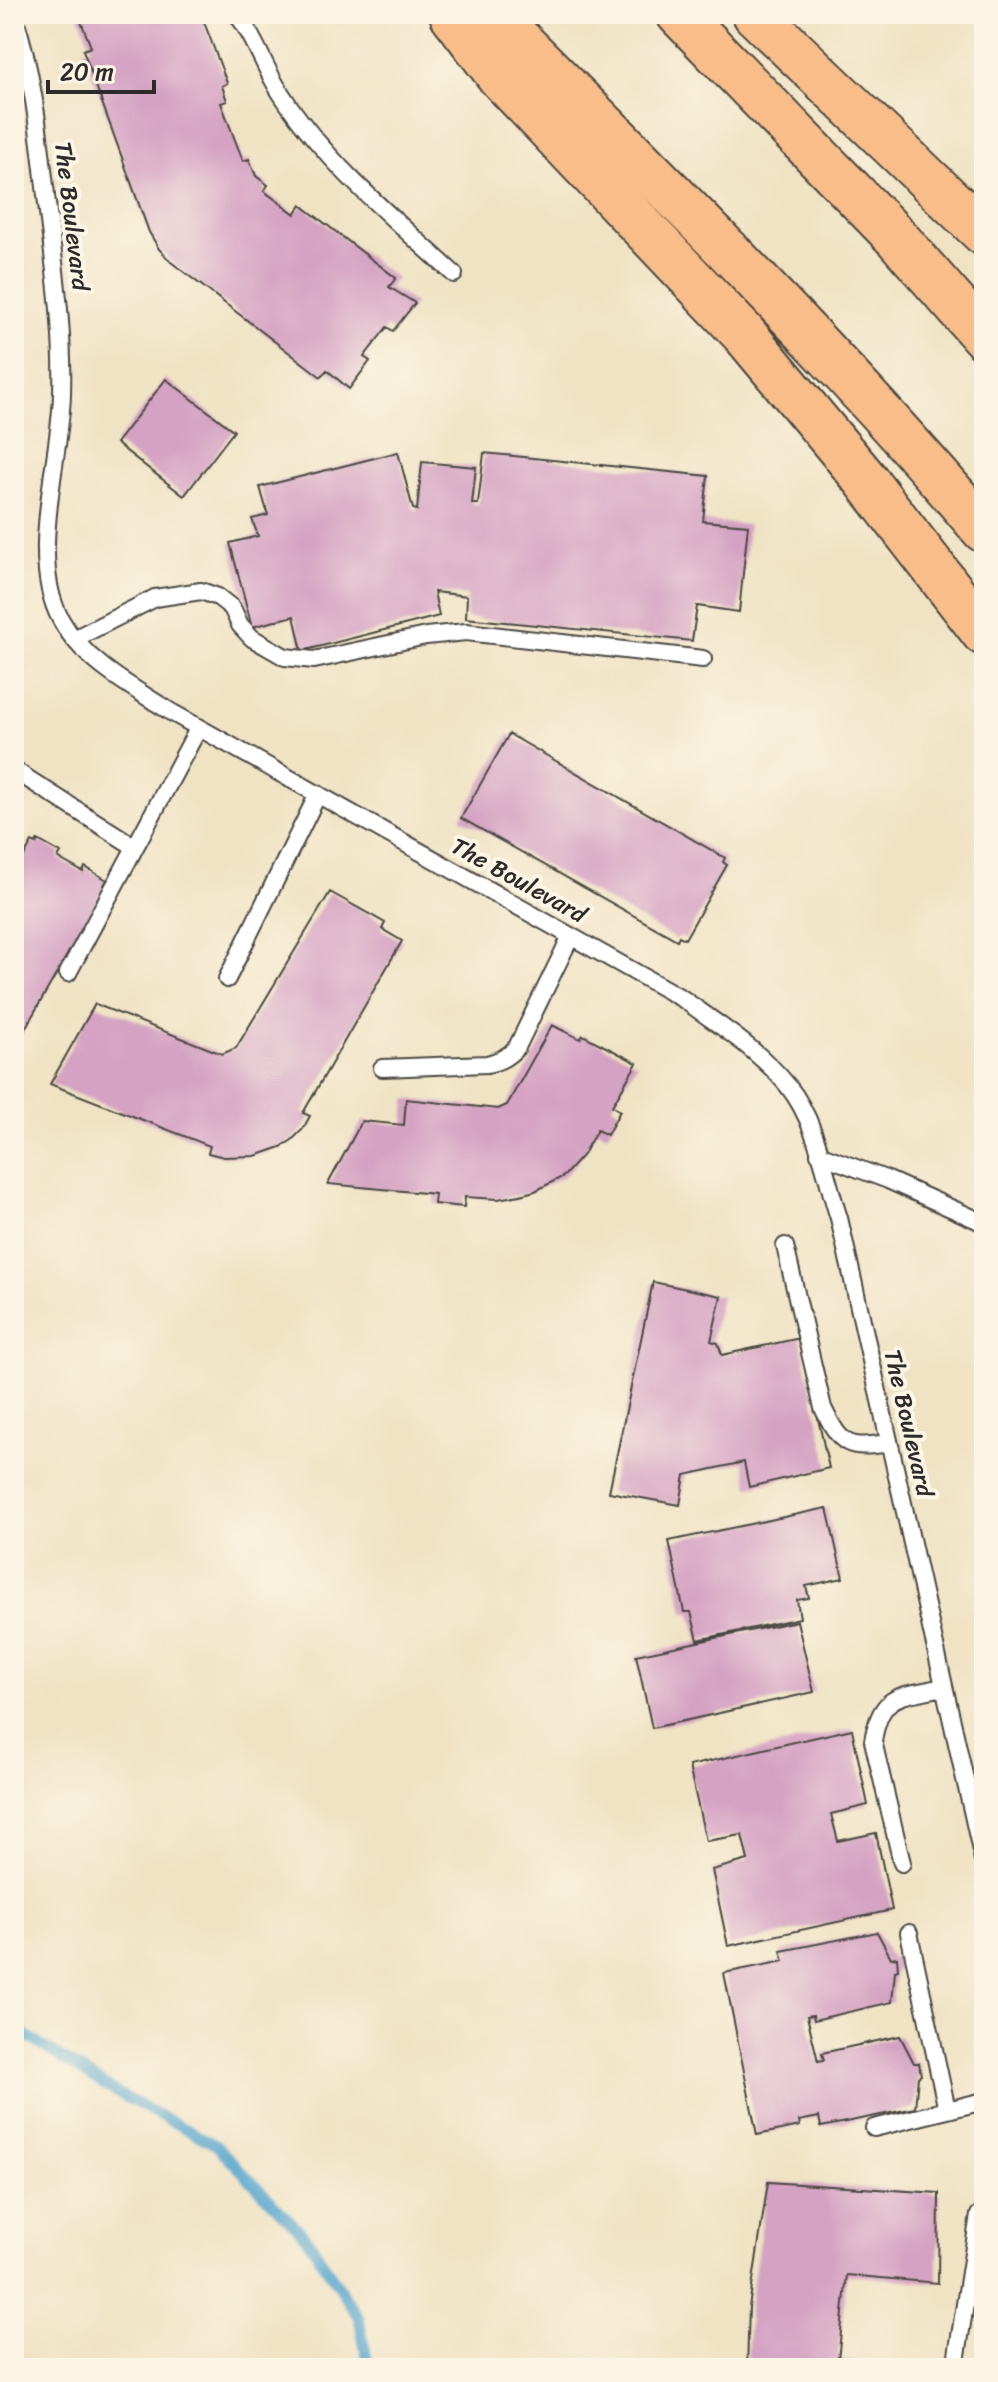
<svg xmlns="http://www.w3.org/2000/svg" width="998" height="2382" font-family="Sriracha,sans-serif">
<rect width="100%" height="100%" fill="#fcf5e5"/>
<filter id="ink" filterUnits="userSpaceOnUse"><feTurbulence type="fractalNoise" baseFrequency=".0125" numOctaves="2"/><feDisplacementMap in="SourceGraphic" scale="16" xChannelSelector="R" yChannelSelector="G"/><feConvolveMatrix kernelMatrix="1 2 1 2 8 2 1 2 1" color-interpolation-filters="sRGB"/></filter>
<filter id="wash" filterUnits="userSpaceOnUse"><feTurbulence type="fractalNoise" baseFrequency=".006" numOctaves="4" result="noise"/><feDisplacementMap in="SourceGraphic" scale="32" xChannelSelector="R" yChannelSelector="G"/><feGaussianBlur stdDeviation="1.8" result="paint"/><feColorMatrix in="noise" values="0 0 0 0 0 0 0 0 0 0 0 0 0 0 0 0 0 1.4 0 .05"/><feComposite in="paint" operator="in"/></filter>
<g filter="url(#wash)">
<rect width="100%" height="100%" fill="#f0e3c4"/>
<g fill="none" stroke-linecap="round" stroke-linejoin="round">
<path stroke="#51a3cc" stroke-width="11" d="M14,2007L19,2031L117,2093L216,2145L307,2238L359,2318L369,2368"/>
</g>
<g id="blocks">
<path fill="#d4a2c2" d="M78,14H201L227,83L222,86L227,101L221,103L243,161L249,159L256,176L268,185L264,191L295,214L301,205L396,278L389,287L415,303L393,331L387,327L364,357L370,361L349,389L327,370L321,377L171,262L159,249L149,232L83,50L91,47Z
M166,379L234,431L184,496L116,443Z
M398,452L413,509L417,510L422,462L476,467L472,504H478L484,453L708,476L703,521L748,525L739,612L697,606L692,641L466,618L467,596L434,592L439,616L302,651L294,616L252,627L230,543L258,536L252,519L268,515L260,487Z
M509,734L725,858L723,862L727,865L685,939L679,936L677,940L461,818Z
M38,840L61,853L58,858L83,872L85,867L107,880L104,885L106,887L14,1048V864L18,867L32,842L36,844Z
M330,892L385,923L382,929L402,941L303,1113L310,1116L303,1129L292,1140L281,1147L255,1156L224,1157L208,1153L210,1146L50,1084L95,1004L222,1054L236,1048Z
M552,1025L580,1039L583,1035L637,1063L612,1106L620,1111L607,1135L597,1130L582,1156L564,1176L535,1191L520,1195L498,1199L465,1197L464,1207L434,1204L435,1194L328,1184L362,1121L404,1125L406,1099L498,1109L507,1105Z
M653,1282L721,1296L711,1341L718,1343L722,1355L800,1338L829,1468L749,1487L744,1462L685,1475L680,1505L609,1492Z
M827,1508L843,1578L806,1586L809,1598L797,1600L800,1618L698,1640L691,1612H684L669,1541Z
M797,1621L814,1692L652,1728L636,1655Z
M852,1729L868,1805L831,1814L838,1841L876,1833L892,1910L728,1946L712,1870L748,1860L742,1835L706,1841L689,1766Z
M877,1932L891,1958L897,1957L898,1970L895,1971L892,2002L814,2020L813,2015L807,2016L818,2061L824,2060L822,2053L900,2036L914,2063H919L921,2075L918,2077L915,2108L821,2127L819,2117L799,2121L800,2126L757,2135L724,1973L784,1961L781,1951Z
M768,2182L939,2193L938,2283L847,2275L838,2360L903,2365L902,2368H747L749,2307Z"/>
</g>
</g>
<g filter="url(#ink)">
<use href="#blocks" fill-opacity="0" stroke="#494742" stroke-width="2"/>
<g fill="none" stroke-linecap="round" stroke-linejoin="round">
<g stroke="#494742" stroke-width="20">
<path id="lane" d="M237,14C256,39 265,70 282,95C327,164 394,219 454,274
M14,16C35,78 40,147 48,212C55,272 64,333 62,393C61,459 27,558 61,620C84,662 132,687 171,712L683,999C719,1025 759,1050 788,1086C817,1122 825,1176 839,1218L984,1864
M74,639L155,598L201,591L218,597L232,608L240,625L252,638L285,657L314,660L426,636L466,632L703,659
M14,770L135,847
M68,973L199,727
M227,979L318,794
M382,1068L487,1064C500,1061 508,1057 517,1047L571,936
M819,1154L888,1180L984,1223
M785,1246L823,1408C842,1447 848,1449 889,1443
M902,1863L873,1741C881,1691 901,1697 943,1687
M909,1933L947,2110
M874,2128L984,2101
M955,2368L979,2215"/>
</g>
<g stroke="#494742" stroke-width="48">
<path id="highway" d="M452,14L499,76L744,334L865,479L984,633
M493,14C661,182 830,349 984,530
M679,14L896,237L984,337
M755,14L984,233"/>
</g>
<use href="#lane" stroke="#fff" stroke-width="16"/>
<use href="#highway" stroke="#f8bd89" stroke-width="44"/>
</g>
</g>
<g text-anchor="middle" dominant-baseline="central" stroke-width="8" stroke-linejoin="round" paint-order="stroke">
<g font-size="24" fill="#2b2b2b" stroke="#fcf5e5">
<text transform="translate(72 216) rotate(83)">The Boulevard</text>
<text transform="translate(519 880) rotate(29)">The Boulevard</text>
<text transform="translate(909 1423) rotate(77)">The Boulevard</text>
</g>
</g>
<rect width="998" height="2382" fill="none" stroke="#fcf5e5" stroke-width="48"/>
<path d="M48 80v12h106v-12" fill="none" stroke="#2b2b2b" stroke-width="4"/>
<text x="60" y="80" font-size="24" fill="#2b2b2b" stroke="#fcf5e5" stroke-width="6" paint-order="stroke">20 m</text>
</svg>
